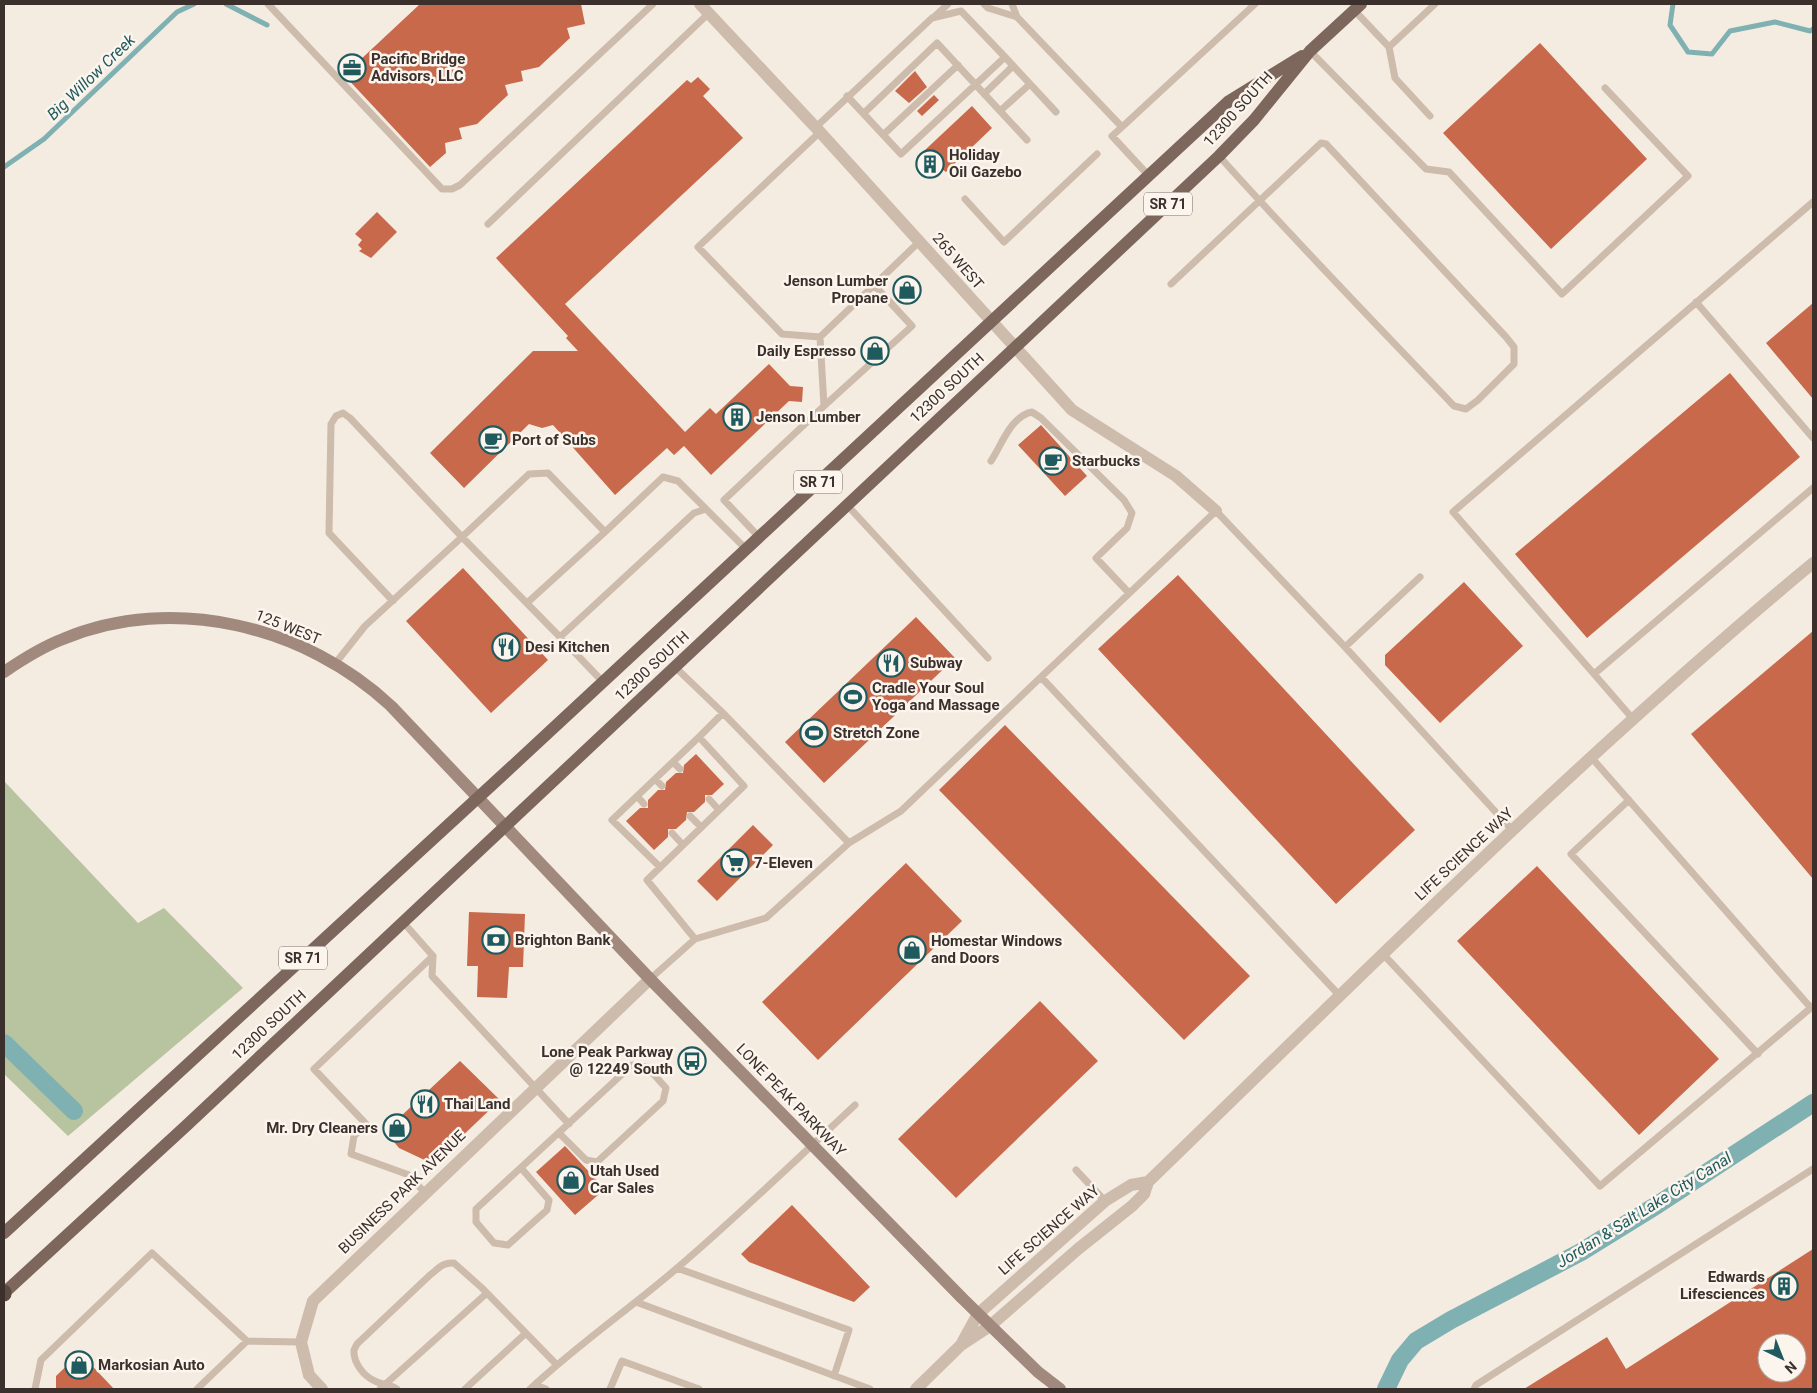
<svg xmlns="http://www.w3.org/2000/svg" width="1817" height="1393" font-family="Roboto,sans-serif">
<rect width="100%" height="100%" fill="#f4ebe1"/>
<path fill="#b8c4a0" d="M4,781L138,923L164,908L243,988L68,1136L4,1074Z"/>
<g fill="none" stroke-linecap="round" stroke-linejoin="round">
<path stroke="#7fb0b2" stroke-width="5" d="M226,4L267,25
M1673,4L1670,25L1688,52L1712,54L1730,31L1775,22L1810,31L1813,29
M4,167L44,139L177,12L194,4"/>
<path stroke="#7fb0b2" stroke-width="18" d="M4,1043L74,1111
M1386,1389L1400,1360L1416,1341L1451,1320L1581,1252L1657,1205L1813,1103"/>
</g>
<path fill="#c8694b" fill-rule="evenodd" d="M420,4H581L585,24L567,28L570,38L539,67L521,71L523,81L505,85L508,95L477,124L459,128L462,139L445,143L446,153L430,167L344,75Z
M1540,43L1647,159L1551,249L1443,133Z
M915,71L927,87L909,103L895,91Z
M698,77L710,89L703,96L743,138L565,304L685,432L710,408L716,414L769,364L790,386L803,387L802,402L789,401L711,475L684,446L674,455L667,448L615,495L553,425L542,428L529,424L464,488L430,453L533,351H578L566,338L568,336L496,258L687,80L691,83Z
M934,95L939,100L922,116L917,111Z
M972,106L992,128L946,172L942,169L933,177L917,160L926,152L925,150Z
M377,212L397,232L371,258L359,251L362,249L358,245L362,240L355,234Z
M1813,303V399L1766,343Z
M1730,373L1800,457L1587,638L1515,554Z
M1041,425L1087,476L1065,496L1018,445Z
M463,568L548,660L491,713L406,621Z
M1178,575L1415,830L1336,904L1098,649Z
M1464,582L1523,646L1440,723L1385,665V655Z
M916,617L955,658L824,783L785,742Z
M1813,631V879L1691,734Z
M1005,725L1250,976L1184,1040L939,790Z
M696,754L724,784L712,795H705V802L694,812H687L686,820L676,829H668V837L654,850L626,821L640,808H648V800L658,790H665L666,782L676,773H683L684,765Z
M753,825L773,845L717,901L697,881Z
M906,863L962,921L818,1060L762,1002Z
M1537,866L1719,1059L1639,1135L1457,941Z
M469,912L525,914L523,967H509L507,998L477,997L478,966H467Z
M1040,1001L1098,1061L956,1198L898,1139Z
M460,1061L500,1100L433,1164L399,1148L385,1131Z
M565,1146L605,1189L575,1215L536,1172Z
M792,1205L870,1287L854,1302L749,1262L741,1254Z
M1813,1249V1389H1524L1607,1337L1626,1369ZM1767,1343H1797V1373H1767Z
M80,1353L114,1389H56V1376Z"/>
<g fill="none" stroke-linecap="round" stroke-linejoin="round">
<path stroke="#cdbbac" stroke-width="7" d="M268,4L442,189H452L460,185L653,4
M984,4L988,8L1017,17
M1012,4L1017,17L1122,127L1255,4
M1354,10L1389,47L1435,4
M934,17L948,4
M1389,47L1395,78L1430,116
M1310,51L1426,169L1449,172L1562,294L1688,176L1605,88
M1005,57L1056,112
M984,94L1013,66
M1000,111L1030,84
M864,113L937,43L1027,140
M816,127L932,18L961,11L1005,57L901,154L847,96
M1122,127L1112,136L1149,176
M820,132L698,247L782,334L820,337L920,241
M884,134L958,65
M965,199L1004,242L1097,154
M1813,202L1453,512L1594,674L1813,488
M488,224L709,13
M1171,284L1321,143L1326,144L1506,337L1514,347V364L1478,400L1466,409L1454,406C1375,323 1295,241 1219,156
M1696,302L1813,438
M824,406L912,326L874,285
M991,461C1002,444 1011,416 1032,412L1041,418L1124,500L1132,513L1127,528L1096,558L1129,593
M847,505L988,658
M759,537L724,500L824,406L820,337
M393,601L329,533L331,424L336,416L343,413L350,418L462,537L529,474L548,473L605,532L663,477L678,481L706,509
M527,603L605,532
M1345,647L1420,577
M334,665L365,626L462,537L560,637
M675,667L723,713L699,737L744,786L647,880L695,939
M1594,674L1633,719
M603,682L560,637L694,513L706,509L746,549
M723,713L849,843
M1591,757L1811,1008
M673,762L680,769
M655,779L662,786
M637,796L644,804
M709,799L719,810
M1629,800L1571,854L1758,1054
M690,816L701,827
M672,833L683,845
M660,867L612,820L699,737
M403,922L433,956L432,976L569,1124
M1383,954L1600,1186L1813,1006
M650,979L695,939L766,918L849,843L901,811L1041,677
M1340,996L1041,677L1216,511L1345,647L1513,831
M521,1168L549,1200L547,1210L508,1245L494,1243L476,1222V1209L632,1065L647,1067L666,1088L663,1101L597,1162L586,1160L559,1133
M1076,1170L1105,1201
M425,1193L409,1175L351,1154L354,1136L366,1124L314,1069L433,956
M677,1268L849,1330L834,1376
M636,1302L870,1389
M535,1385L546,1389
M35,1389L41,1360L152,1253L247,1341
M197,1389L247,1341L301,1342
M380,1389L487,1293
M397,1389C390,1384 382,1385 375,1381C363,1376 353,1362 354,1350L357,1344L430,1275C438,1269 443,1262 454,1263L482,1288L557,1365
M465,1389L526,1333
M530,1389C576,1346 628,1310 676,1269C738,1216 796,1160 855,1105
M610,1389L622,1361L699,1389
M1474,1389L1476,1385L1813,1169"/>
<path stroke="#cdbbac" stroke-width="12" d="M700,4L820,132L1072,410L1176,476L1216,511
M961,1345L990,1326L1078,1249L1132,1206L1144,1194L1148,1182C1366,971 1580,756 1813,563
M322,1389L309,1375L301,1342L313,1301L650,979
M916,1389L961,1345L978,1314L1105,1201L1131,1185L1148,1182"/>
<path stroke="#a18a7d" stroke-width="12" d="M4,672C23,659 42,647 63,639C173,593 306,626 391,706L650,979L962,1298L1038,1372L1060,1389"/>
<path stroke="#7d675c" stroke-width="12" d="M4,1233L507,771L1229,101L1302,56
M4,1293L187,1125L1219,156L1254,120L1310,51L1361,4"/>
<path stroke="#5c4a42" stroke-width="15" d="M4,1294V1292"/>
</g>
<defs>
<g id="office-ring" transform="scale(1.4375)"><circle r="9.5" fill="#fbf5ee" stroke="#1f5a5e" stroke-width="1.5"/><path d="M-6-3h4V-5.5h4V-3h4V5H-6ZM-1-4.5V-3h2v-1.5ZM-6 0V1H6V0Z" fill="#1f5a5e"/></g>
<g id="building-ring" transform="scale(1.4375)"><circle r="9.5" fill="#fbf5ee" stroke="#1f5a5e" stroke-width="1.5"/><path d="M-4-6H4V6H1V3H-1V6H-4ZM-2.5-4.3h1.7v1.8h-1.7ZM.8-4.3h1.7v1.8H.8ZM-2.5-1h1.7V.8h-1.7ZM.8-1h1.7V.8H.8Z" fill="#1f5a5e"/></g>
<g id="shop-ring" transform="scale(1.4375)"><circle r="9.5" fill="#fbf5ee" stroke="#1f5a5e" stroke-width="1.5"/><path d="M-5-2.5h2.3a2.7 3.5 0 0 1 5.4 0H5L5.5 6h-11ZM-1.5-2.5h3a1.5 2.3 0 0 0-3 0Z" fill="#1f5a5e"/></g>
<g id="cafe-ring" transform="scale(1.4375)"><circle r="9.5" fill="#fbf5ee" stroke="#1f5a5e" stroke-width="1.5"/><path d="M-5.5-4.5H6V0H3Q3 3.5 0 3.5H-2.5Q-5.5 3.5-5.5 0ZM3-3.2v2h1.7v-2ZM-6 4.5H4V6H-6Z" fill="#1f5a5e"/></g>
<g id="restaurant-ring" transform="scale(1.4375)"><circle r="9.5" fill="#fbf5ee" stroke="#1f5a5e" stroke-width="1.5"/><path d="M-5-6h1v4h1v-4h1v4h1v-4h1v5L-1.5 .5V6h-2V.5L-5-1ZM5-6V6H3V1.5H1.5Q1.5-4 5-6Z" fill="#1f5a5e"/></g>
<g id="stadium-ring" transform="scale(1.4375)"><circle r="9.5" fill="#fbf5ee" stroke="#1f5a5e" stroke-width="1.5"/><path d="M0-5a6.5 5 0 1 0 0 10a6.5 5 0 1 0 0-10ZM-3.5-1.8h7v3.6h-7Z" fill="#1f5a5e"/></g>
<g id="supermarket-ring" transform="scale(1.4375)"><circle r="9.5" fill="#fbf5ee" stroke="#1f5a5e" stroke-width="1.5"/><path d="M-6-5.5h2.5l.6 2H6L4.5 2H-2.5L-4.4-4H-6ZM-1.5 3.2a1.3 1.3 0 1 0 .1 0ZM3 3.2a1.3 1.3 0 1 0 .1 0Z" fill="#1f5a5e"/></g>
<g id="bank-ring" transform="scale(1.4375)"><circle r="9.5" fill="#fbf5ee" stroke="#1f5a5e" stroke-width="1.5"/><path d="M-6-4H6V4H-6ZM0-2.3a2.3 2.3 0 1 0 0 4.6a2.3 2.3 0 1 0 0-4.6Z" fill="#1f5a5e"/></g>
<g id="bus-ring" transform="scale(1.4375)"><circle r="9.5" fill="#fbf5ee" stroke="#1f5a5e" stroke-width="1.5"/><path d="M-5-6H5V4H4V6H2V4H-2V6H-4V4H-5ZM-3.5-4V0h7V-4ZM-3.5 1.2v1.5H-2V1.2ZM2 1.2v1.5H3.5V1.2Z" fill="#1f5a5e"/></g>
</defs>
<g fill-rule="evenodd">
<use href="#office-ring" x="352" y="68"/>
<use href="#building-ring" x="930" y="164"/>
<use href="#shop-ring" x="907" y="290"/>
<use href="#shop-ring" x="875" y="351"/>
<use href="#building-ring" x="737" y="417"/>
<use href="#cafe-ring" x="493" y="440"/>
<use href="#cafe-ring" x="1053" y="461"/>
<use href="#restaurant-ring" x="506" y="647"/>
<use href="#restaurant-ring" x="891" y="663"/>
<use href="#stadium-ring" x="853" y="697"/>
<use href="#stadium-ring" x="814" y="733"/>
<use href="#supermarket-ring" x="735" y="863"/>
<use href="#bank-ring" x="496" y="940"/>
<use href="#shop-ring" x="912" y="950"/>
<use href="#bus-ring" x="692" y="1061"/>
<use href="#restaurant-ring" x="425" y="1104"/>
<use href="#shop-ring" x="397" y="1128"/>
<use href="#shop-ring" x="571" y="1180"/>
<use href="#building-ring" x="1784" y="1286"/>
<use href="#shop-ring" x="79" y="1365"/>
</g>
<g text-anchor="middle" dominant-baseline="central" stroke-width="5" stroke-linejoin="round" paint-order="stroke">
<g fill="#fbf5ee" stroke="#756b66" stroke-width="1">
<rect x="1144" y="192.5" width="48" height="23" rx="4"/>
<rect x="794" y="470.5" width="48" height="23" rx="4"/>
<rect x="279" y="946.5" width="48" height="23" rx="4"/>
</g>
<g font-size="14" font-weight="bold" fill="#3b302b">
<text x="1168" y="204">SR 71</text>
<text x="818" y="482">SR 71</text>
<text x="303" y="958">SR 71</text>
</g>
<g font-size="15" font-weight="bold" fill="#3b302b" stroke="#fbf5ee" text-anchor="start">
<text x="371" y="59">Pacific Bridge<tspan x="371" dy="17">Advisors, LLC</tspan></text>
<text x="949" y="155">Holiday<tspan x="949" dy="17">Oil Gazebo</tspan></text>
<text x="888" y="281" text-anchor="end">Jenson Lumber<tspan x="888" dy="17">Propane</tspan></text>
<text x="856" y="351" text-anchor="end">Daily Espresso</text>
<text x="756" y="417">Jenson Lumber</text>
<text x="512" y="440">Port of Subs</text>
<text x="1072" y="461">Starbucks</text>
<text x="525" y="647">Desi Kitchen</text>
<text x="910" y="663">Subway</text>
<text x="872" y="688">Cradle Your Soul<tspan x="872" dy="17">Yoga and Massage</tspan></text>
<text x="833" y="733">Stretch Zone</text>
<text x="754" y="863">7-Eleven</text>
<text x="515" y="940">Brighton Bank</text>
<text x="931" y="941">Homestar Windows<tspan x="931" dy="17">and Doors</tspan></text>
<text x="673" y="1052" text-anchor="end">Lone Peak Parkway<tspan x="673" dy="17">@ 12249 South</tspan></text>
<text x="444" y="1104">Thai Land</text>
<text x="378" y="1128" text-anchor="end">Mr. Dry Cleaners</text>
<text x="590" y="1171">Utah Used<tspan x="590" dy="17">Car Sales</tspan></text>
<text x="1765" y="1277" text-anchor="end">Edwards<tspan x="1765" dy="17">Lifesciences</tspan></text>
<text x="98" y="1365">Markosian Auto</text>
</g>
<g font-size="15" fill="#3b302b" stroke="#fbf5ee">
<text transform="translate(1238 109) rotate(-48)">12300 SOUTH</text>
<text transform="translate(958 261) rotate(49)">265 WEST</text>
<text transform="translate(947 388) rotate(-43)">12300 SOUTH</text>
<text transform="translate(288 627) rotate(22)">125 WEST</text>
<text transform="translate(652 666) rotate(-43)">12300 SOUTH</text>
<text transform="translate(1464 854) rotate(-43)">LIFE SCIENCE WAY</text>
<text transform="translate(269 1025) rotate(-43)">12300 SOUTH</text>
<text transform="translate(791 1100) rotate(46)">LONE PEAK PARKWAY</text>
<text transform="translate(402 1192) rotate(-44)">BUSINESS PARK AVENUE</text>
<text transform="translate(1049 1230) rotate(-41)">LIFE SCIENCE WAY</text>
</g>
<g font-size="16" font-style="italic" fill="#1f5a5e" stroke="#fbf5ee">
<text transform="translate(91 77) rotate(-44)">Big Willow Creek</text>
<text transform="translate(1644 1210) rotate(-32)">Jordan &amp; Salt Lake City Canal</text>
</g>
</g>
<rect width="1817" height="1393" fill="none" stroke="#3b302b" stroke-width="10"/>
<g transform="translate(1782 1358) rotate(137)"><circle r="24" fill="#fbf5ee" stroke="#aea6a0"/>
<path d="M0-4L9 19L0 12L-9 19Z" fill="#1f5a5e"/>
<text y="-8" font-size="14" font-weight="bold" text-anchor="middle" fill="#3b302b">N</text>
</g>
</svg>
